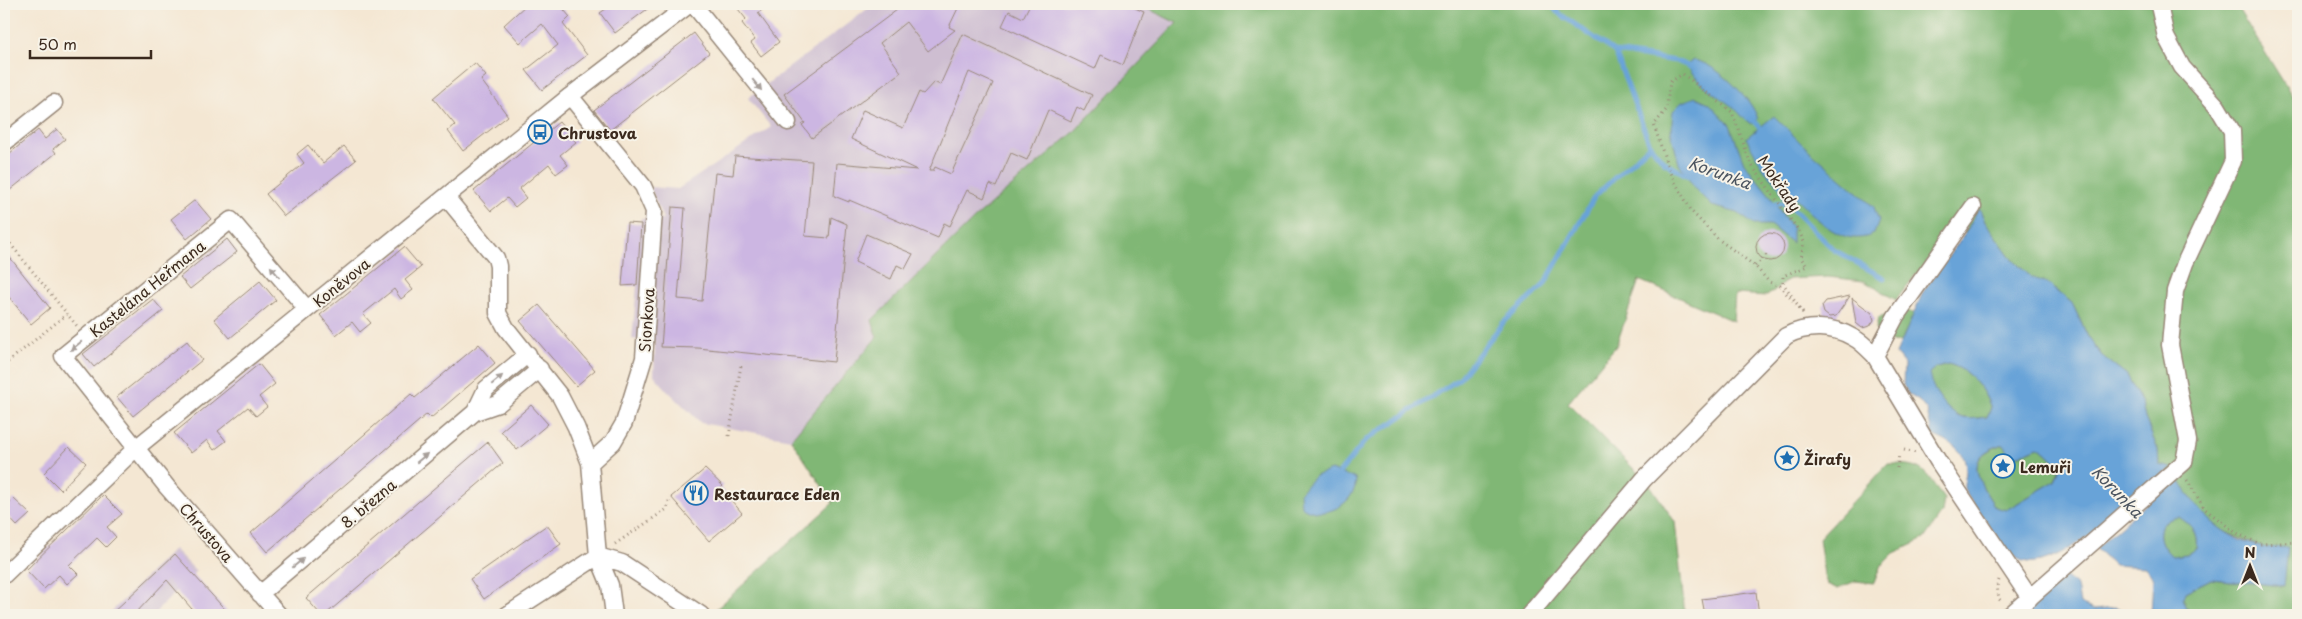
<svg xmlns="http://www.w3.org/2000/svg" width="2302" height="619" font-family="'Playpen Sans',sans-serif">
<rect width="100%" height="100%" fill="#f7f3e8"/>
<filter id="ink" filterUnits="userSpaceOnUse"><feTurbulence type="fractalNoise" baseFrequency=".02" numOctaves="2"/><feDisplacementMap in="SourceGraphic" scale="10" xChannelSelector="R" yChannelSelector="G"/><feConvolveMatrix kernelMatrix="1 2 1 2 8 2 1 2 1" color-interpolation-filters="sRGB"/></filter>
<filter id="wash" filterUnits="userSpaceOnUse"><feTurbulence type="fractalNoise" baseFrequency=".0096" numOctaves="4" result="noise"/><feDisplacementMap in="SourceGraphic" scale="20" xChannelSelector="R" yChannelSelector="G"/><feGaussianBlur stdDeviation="1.12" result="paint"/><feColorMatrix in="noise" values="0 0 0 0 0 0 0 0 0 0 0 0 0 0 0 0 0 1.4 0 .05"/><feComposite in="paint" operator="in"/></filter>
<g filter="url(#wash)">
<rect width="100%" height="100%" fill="#f4e7d3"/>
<path fill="#cebed1" d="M874,4H1138L1177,23L1073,133L974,219L872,320L877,337L791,439L701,423L668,391L654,375L655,342L632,339L637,286H622L627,223L641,224V218L663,219L650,187L678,189L771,127L748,98Z
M174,549L196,571L153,615H108Z"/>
<path fill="#80b774" stroke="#5e7049" d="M1138,4H2235L2291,94L2298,101V615H2186L2188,611L2183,598L2185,592L2211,579L2284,586L2258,546L2219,529L2194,504L2177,477L2159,466L2158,450L2145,418L2142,404L2127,375L2102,356L2088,337L2072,303L2047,283L2031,277L2012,259L1985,222L1979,207L1966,232L1947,235L1896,300L1864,281L1828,277L1789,279L1767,296L1735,294L1733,321L1639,280L1616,346L1568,403L1650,485L1675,522L1685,615H717L713,612L833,503L791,439L877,337L872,320L974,219L1073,133L1177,23Z
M1905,310L1915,314L1900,342C1890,344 1881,338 1876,329L1878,318Z
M1948,364C1969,369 1983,388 1991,408L1987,417C1978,418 1964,421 1956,415C1942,407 1932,389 1928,373L1936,367Z
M2005,444L2013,458L2038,447L2047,453L2060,467L2055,481L2006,510L1995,507C1977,479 1962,456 2005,444Z
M1888,464C1926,464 1923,470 1944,499L1942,513L1924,539L1894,553L1880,567L1874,583L1855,581L1838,589L1827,584L1824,575L1819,538Z
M2179,517C2193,527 2198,531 2196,549L2187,554L2172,556C2155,542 2154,520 2179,517Z"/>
<path fill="#68a3d8" stroke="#52667b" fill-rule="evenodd" d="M1693,60C1714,62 1752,98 1758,119L1751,124C1744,120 1740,113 1734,108C1722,98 1691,80 1688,64Z
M1696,97L1709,103L1730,125L1744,163L1768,193L1792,228V243L1770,225H1754L1738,213L1712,206L1695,189L1679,164L1671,132L1673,111L1682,102Z
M1774,116L1802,144L1874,207L1879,221L1874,234C1838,251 1812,211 1788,191C1784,187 1777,185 1773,180C1762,169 1754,151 1746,138Z
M1979,207L1985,222L2012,259L2031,277L2047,283L2072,303L2088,337L2102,356L2127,375L2142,404L2145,418L2158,450L2159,465L2172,468C2145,491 2063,567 2028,562C2010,560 1999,540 1990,527C1985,519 1966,496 1964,489C1963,484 1966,476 1966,470C1966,449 1949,442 1932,435L1927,411L1919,401L1908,394L1903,385L1904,364L1896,354L1923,292L1966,232ZM1948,364C1969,369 1983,388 1991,408L1987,417C1978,418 1964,421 1956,415C1942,406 1932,389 1929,373L1936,367ZM2004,444L2012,458L2038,447L2047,453L2060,467L2055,481L2006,510L1995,507C1977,479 1962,456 2004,444Z
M1331,470L1356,479C1356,505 1322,522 1301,506L1300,492L1315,476Z
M2177,477C2198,511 2217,534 2257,546C2266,549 2278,547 2288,547L2284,586L2211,579L2185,592L2183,598L2188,611L2186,615H2148L2151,614L2153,578L2145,567L2114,565L2096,548ZM2179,517C2193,527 2198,531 2196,549L2187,554L2172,556C2155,542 2154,520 2179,517Z
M2064,576L2077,586L2080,604L2094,610L2116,608L2131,615H2021Z"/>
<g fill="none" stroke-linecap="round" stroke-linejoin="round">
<path stroke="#68a3d8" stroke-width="5" d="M1551,4L1557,12L1615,52L1650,145L1664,162L1690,177
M1615,52L1676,61L1693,68
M1751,117L1763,131
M1779,180L1787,203
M1769,202L1776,204L1787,203L1834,250L1884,278
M1340,472L1366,440L1459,379L1503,323L1544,285L1595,196L1650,145"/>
</g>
<g id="blocks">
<path fill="#ccb6e2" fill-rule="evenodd" d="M527,4H559L570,17L563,24L587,55L542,90L526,70L558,45L542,24L520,43L504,25Z
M613,4H654L615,33L600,13Z
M734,4H770L758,13L779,42L761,56L751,43L755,40L742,23L746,19Z
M905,4H960L949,27L955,30L928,51L906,22L880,43L901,72L812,138L802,125L805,123L784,94Z
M1030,4H1126L1144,12L1123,65L1101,55L1095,69L1002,26L1009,11L1023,18Z
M694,33L709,53L610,130L594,110Z
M963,34L1092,95L1084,111L1077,107L1071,121L1048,110L1027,160L1011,153L996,187L990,184L984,198L967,190L950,226L944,223L938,238L849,200V202L834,196L837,163L917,170L851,139L863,110L903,128L919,92L923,94L934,82L940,85ZM969,72L993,83L951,174L935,167L933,171H929Z
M475,63L486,76L481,80L508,116L463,151L448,131L455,125L433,98Z
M559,122L576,142L560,155L568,165L556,174L549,164L519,189L526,198L515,207L507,198L491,211L474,191Z
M57,129L65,139L53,149L56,153L4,195V158L38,130L45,139Z
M308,145L323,163L344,146L356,160L284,216L266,194L304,163L297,154Z
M735,156L812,161L805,236L829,238L831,217L847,224L834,362L698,348L661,347L672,207L685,208L678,299L702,301L715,173L733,175Z
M195,200L211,219L187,239L171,219Z
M627,223L641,224L637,285L622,286Z
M1756 247a14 14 0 1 1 28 0a14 14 0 1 1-28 0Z
M866,234L913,254L905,269L897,265L891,279L855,262Z
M227,239L237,252L190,289L180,277Z
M404,247L421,267L405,280L413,290L401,299L394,289L363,314L371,323L360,332L352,322L336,335L320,315Z
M4,250L50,308L31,324L4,291Z
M260,281L276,300L230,338L214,319Z
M1850,296L1836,316L1829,317L1824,313L1822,306L1826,301Z
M1852,298L1872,313L1874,320L1870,326L1862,328L1856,323Z
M153,299L163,311L94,367L83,354Z
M539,305L595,370L576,386L520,321Z
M187,341L202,360L133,416L117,397Z
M479,344L495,363L431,418L427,414L267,552L251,533L411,394L415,398Z
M259,364L275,384L259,397L267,407L256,416L248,407L218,431L226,441L214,450L207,440L191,453L174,433Z
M531,405L548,424L517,450L501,431Z
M488,442L503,463L325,615H321L306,598Z
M69,447L86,463L61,490L44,473Z
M705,469L723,486L721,488L742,513L709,541L671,497Z
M103,495L122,514L107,527L116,537L106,547L97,538L69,565L78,574L67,584L59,575L44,589L26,570Z
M14,499L30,514L17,526L4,512V509Z
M547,525L561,544L484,599L470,579Z
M175,554L230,615H197L167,580L134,615H110Z
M1756,592L1759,615H1705L1702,599Z"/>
</g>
</g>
<g filter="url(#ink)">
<use href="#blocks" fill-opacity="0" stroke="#988878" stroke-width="1"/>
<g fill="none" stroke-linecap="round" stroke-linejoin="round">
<g stroke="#988878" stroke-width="19">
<path id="minor" d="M693,4L788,122
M570,96L643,186L654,211L644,358L624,423L613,442L590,463
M4,143L54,103
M446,197L496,258L498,266V313L506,328L560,396L576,427L590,463L598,556L610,585L614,615
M1973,207L1896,316L1875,356L1938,461L2030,598
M475,412L486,389L528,354
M598,556L622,563L701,615
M4,575L136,448L570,96L690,4
M260,594L475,412L498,404L540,369
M279,615L167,487L63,356L231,220L307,309
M507,615L598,556
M1529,615L1644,479L1786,336C1806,325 1833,325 1854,338C1862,342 1869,350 1875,356
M2010,615L2184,462L2188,441L2170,345L2175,291L2185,263L2233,161L2232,131L2217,106L2182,67L2166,37L2160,10L2164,4"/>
</g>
<path stroke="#988878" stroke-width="3" stroke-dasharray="1 4" stroke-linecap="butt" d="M4,236L67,314
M1755,266L1767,254
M1803,313L1780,286L1769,282L1755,266L1718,239L1692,212L1669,171L1654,125L1666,110L1670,82L1683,74L1732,112L1751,164L1799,231L1804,242L1801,258L1807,266L1783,276V283L1804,314
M4,365L67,314L77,326
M729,436L741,365
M1904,450L1916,453
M1897,468L1899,454
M2187,480L2205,509L2236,533L2260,544L2298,542
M615,544L667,509L670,497
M1999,580L1997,586L1999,599L2002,602"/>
<use href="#minor" stroke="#fff" stroke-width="16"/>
</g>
<defs><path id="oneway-solid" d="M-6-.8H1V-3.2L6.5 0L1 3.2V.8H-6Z" transform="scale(1.25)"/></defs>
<g fill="#a79f9a">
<use href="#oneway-solid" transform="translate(757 85) rotate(51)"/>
<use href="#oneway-solid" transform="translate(275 272) rotate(-130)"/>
<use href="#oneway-solid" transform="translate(76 346) rotate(141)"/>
<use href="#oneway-solid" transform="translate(497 380) rotate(-40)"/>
<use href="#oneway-solid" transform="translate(422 458) rotate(-40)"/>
<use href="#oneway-solid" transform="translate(298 563) rotate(-40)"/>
</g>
</g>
<defs>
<g id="bus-ring" transform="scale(1.25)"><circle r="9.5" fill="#f7f3e8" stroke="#1f6fb2" stroke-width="1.5"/><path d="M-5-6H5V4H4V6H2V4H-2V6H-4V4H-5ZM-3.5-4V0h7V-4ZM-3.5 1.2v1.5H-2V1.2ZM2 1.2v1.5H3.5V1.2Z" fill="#1f6fb2"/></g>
<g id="sight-ring" transform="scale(1.25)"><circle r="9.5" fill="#f7f3e8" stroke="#1f6fb2" stroke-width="1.5"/><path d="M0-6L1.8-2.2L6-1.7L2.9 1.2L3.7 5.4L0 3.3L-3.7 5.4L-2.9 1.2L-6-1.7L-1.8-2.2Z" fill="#1f6fb2"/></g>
<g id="restaurant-ring" transform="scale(1.25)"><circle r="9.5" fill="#f7f3e8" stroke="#1f6fb2" stroke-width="1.5"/><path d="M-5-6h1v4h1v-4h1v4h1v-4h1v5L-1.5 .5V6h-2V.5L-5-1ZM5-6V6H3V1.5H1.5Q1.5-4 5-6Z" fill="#1f6fb2"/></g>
</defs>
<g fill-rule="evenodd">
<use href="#bus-ring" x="540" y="132"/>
<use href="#sight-ring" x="1787" y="458"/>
<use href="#sight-ring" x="2003" y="466"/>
<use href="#restaurant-ring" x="696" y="493"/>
</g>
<g text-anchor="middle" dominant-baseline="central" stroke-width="4" stroke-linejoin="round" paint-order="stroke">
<g font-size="15" font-weight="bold" fill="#3b2a1e" stroke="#f7f3e8" text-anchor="start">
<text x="558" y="132">Chrustova</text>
<text x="1804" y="458">Žirafy</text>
<text x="2020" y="466">Lemuři</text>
<text x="714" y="493">Restaurace Eden</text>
</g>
<g font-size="15" fill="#3b2a1e" stroke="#f7f3e8">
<text transform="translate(1780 183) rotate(56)">Mokřady</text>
<text transform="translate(341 282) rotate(-39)">Koněvova</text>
<text transform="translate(147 288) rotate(-39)">Kastelána Heřmana</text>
<text transform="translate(646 320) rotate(-86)">Sionkova</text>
<text transform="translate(368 503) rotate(-40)">8. března</text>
<text transform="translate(207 532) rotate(49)">Chrustova</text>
</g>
<g font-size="16" font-style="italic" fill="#4b545f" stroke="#f7f3e8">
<text transform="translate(1720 172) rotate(20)">Korunka</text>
<text transform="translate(2118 491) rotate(46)">Korunka</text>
</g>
</g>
<rect width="2302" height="619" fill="none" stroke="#f7f3e8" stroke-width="20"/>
<g transform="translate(2250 566)" stroke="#f7f3e8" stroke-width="4" paint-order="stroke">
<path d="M0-4L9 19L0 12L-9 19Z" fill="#3b2a1e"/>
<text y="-8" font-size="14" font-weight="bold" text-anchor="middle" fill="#3b2a1e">N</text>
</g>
<path d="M30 50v8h121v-8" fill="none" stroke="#3b2a1e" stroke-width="2.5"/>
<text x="38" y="50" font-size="15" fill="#3b2a1e" stroke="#f7f3e8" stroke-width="4" paint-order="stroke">50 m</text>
</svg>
